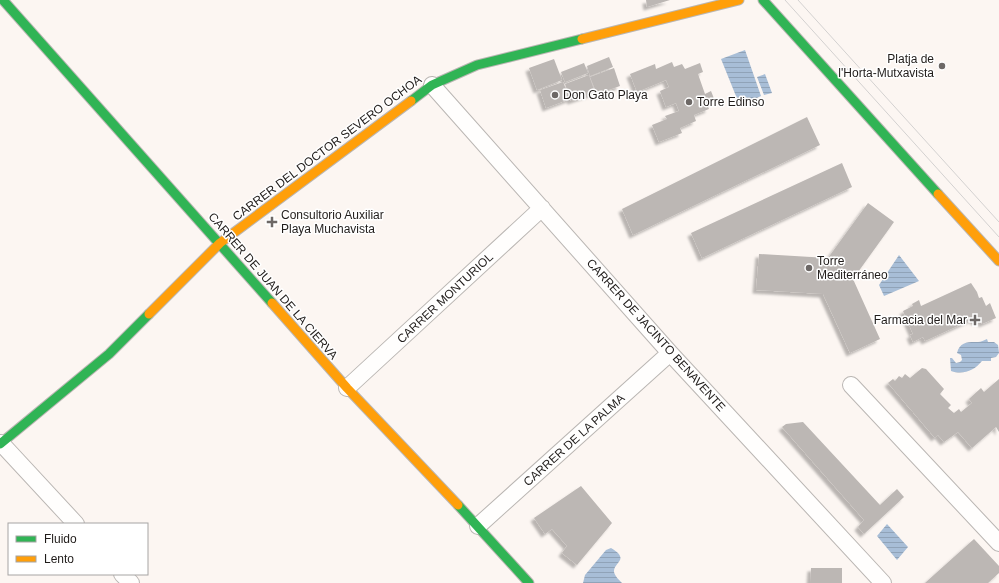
<svg xmlns="http://www.w3.org/2000/svg" width="999" height="583" font-family="Helvetica,sans-serif">
<defs>
<pattern id="water-rules" width="6" height="5" patternUnits="userSpaceOnUse"><rect width="6" height="5" fill="#a8bed7"/><path d="M0 2.5h6" fill="none" stroke="#90a3b8"/></pattern>
<filter id="shadow"><feDropShadow dx="-3.5" dy="3.5" stdDeviation="1" flood-color="#0004"/></filter>
</defs>
<rect width="100%" height="100%" fill="#fcf6f2"/>
<path fill="url(#water-rules)" d="M745,50L761,96L740,106L721,59Z
M765,74L772,93L764,95L757,77Z
M899,255L919,281L884,296L879,285Z
M987,339L988,342H994L998,345L999,353L996,357L991,358V361H982C974,371 963,375 951,371L950,358H952L956,363L960,362L962,360L961,355L957,353C960,341 969,342 978,342C981,342 984,340 987,339Z
M887,524L908,547L897,560L877,536Z
M611,548C631,560 613,562 614,572C615,576 619,580 622,583H583L585,575L606,550Z"/>
<path fill="#bcb7b4" filter="url(#shadow)" d="M646,0H670L647,7Z
M609,57L613,67L590,76L587,66Z
M554,59L562,80L537,90L529,68Z
M672,62L674,67L682,64L685,69L700,63L703,72L698,74L705,94L711,91L715,101L707,105L709,109L694,115L696,121L680,128L682,133L659,142L652,125L667,119L665,116L679,111L676,103L666,107L660,91L669,87L666,80L637,92L630,74L655,64L656,69Z
M584,63L588,73L565,82L561,72Z
M614,68L620,86L597,94L590,77Z
M589,75L595,93L571,101L565,84Z
M563,82L570,99L546,108L540,90Z
M807,117L820,145L633,235L622,209Z
M842,163L852,187L702,258L691,233Z
M868,203L894,222L853,279L880,339L850,353L823,294L756,290L759,254L828,258Z
M971,283L977,292L979,298L982,297L986,306L990,303L996,318L982,324L981,320L975,322L973,319L925,341L923,337L913,342L910,335L913,334L903,311L913,306L912,304L919,300L921,306Z
M922,368L926,369L944,389L940,394L951,405L948,408L954,413L959,409L961,412L972,403L969,399L981,388L984,392L999,379V432L996,427L972,448L958,432L944,442L938,435L935,438L888,383L893,379L895,381L899,376L902,378L905,374L910,378Z
M803,422L880,505L897,489L904,497L864,534L858,527L864,520L782,427L786,424Z
M581,486L612,523L577,565L562,553L567,546L552,529L545,534L534,518Z
M974,539L999,566V573L988,583H925Z
M811,568H842V583H810Z"/>
<g fill="none" stroke-linecap="round" stroke-linejoin="round">
<g stroke="#bab6b3" stroke-width="18">
<path id="street" d="M432,85L670,353L883,583
M851,385L999,543
M347,388L542,208
M1,443L76,524
M478,526L670,353
M122,574L131,583"/>
</g>
<g stroke="#bab6b3" stroke-width="11">
<path id="fast" d="M3,0L272,303
M763,0L938,194
M411,101L432,85L477,65L582,39
M0,444L109,354L149,314
M458,505L529,583"/>
</g>
<g stroke="#bab6b3" stroke-width="11">
<path id="slow" d="M582,39L739,0
M938,194L999,261
M272,303L347,388L458,505
M149,314L220,243L411,101"/>
</g>
<use href="#street" stroke="#fffefd" stroke-width="16"/>
<use href="#fast" stroke="#30b455" stroke-width="9"/>
<use href="#slow" stroke="#ff9f0a" stroke-width="9"/>
<path stroke="#d3d1d0" stroke-width="1" d="M785,0L999,237
M798,0L999,222"/>
</g>
<g fill="#6d6866" stroke="#fff" stroke-width="1.5">
<circle cx="942" cy="66" r="4"/>
<circle cx="555" cy="95" r="4"/>
<circle cx="689" cy="102" r="4"/>
<path d="M270 216h4v4h4v4h-4v4h-4v-4h-4v-4h4z"/>
<circle cx="809" cy="268" r="4"/>
<path d="M973 314h4v4h4v4h-4v4h-4v-4h-4v-4h4z"/>
</g>
<g text-anchor="middle" dominant-baseline="central" stroke-width="3" stroke-linejoin="round" paint-order="stroke">
<g font-size="12" fill="#201c1a" stroke="#fff" text-anchor="start">
<text x="934" y="59" text-anchor="end">Platja de<tspan x="934" dy="14">l'Horta-Mutxavista</tspan></text>
<text x="563" y="95">Don Gato Playa</text>
<text x="697" y="102">Torre Edinso</text>
<text x="281" y="215">Consultorio Auxiliar<tspan x="281" dy="14">Playa Muchavista</tspan></text>
<text x="817" y="261">Torre<tspan x="817" dy="14">Mediterráneo</tspan></text>
<text x="967" y="320" text-anchor="end">Farmacia del Mar</text>
</g>
<g font-size="12" fill="#201c1a" stroke="#fff">
<text transform="translate(327 148) rotate(-37)">CARRER DEL DOCTOR SEVERO OCHOA</text>
<text transform="translate(273 286) rotate(49)">CARRER DE JUAN DE LA CIERVA</text>
<text transform="translate(445 298) rotate(-43)">CARRER MONTURIOL</text>
<text transform="translate(656 335) rotate(48)">CARRER DE JACINTO BENAVENTE</text>
<text transform="translate(574 440) rotate(-42)">CARRER DE LA PALMA</text>
</g>
</g>
<rect x="8" y="523" width="140" height="52" fill="#ffffff" stroke="#a6a4a3"/>
<rect x="16" y="536" width="20" height="6" fill="#30b455" stroke="#a6a4a3"/>
<text x="44" y="543" font-size="12" fill="#201c1a">Fluido</text>
<rect x="16" y="556" width="20" height="6" fill="#ff9f0a" stroke="#a6a4a3"/>
<text x="44" y="563" font-size="12" fill="#201c1a">Lento</text>
</svg>
